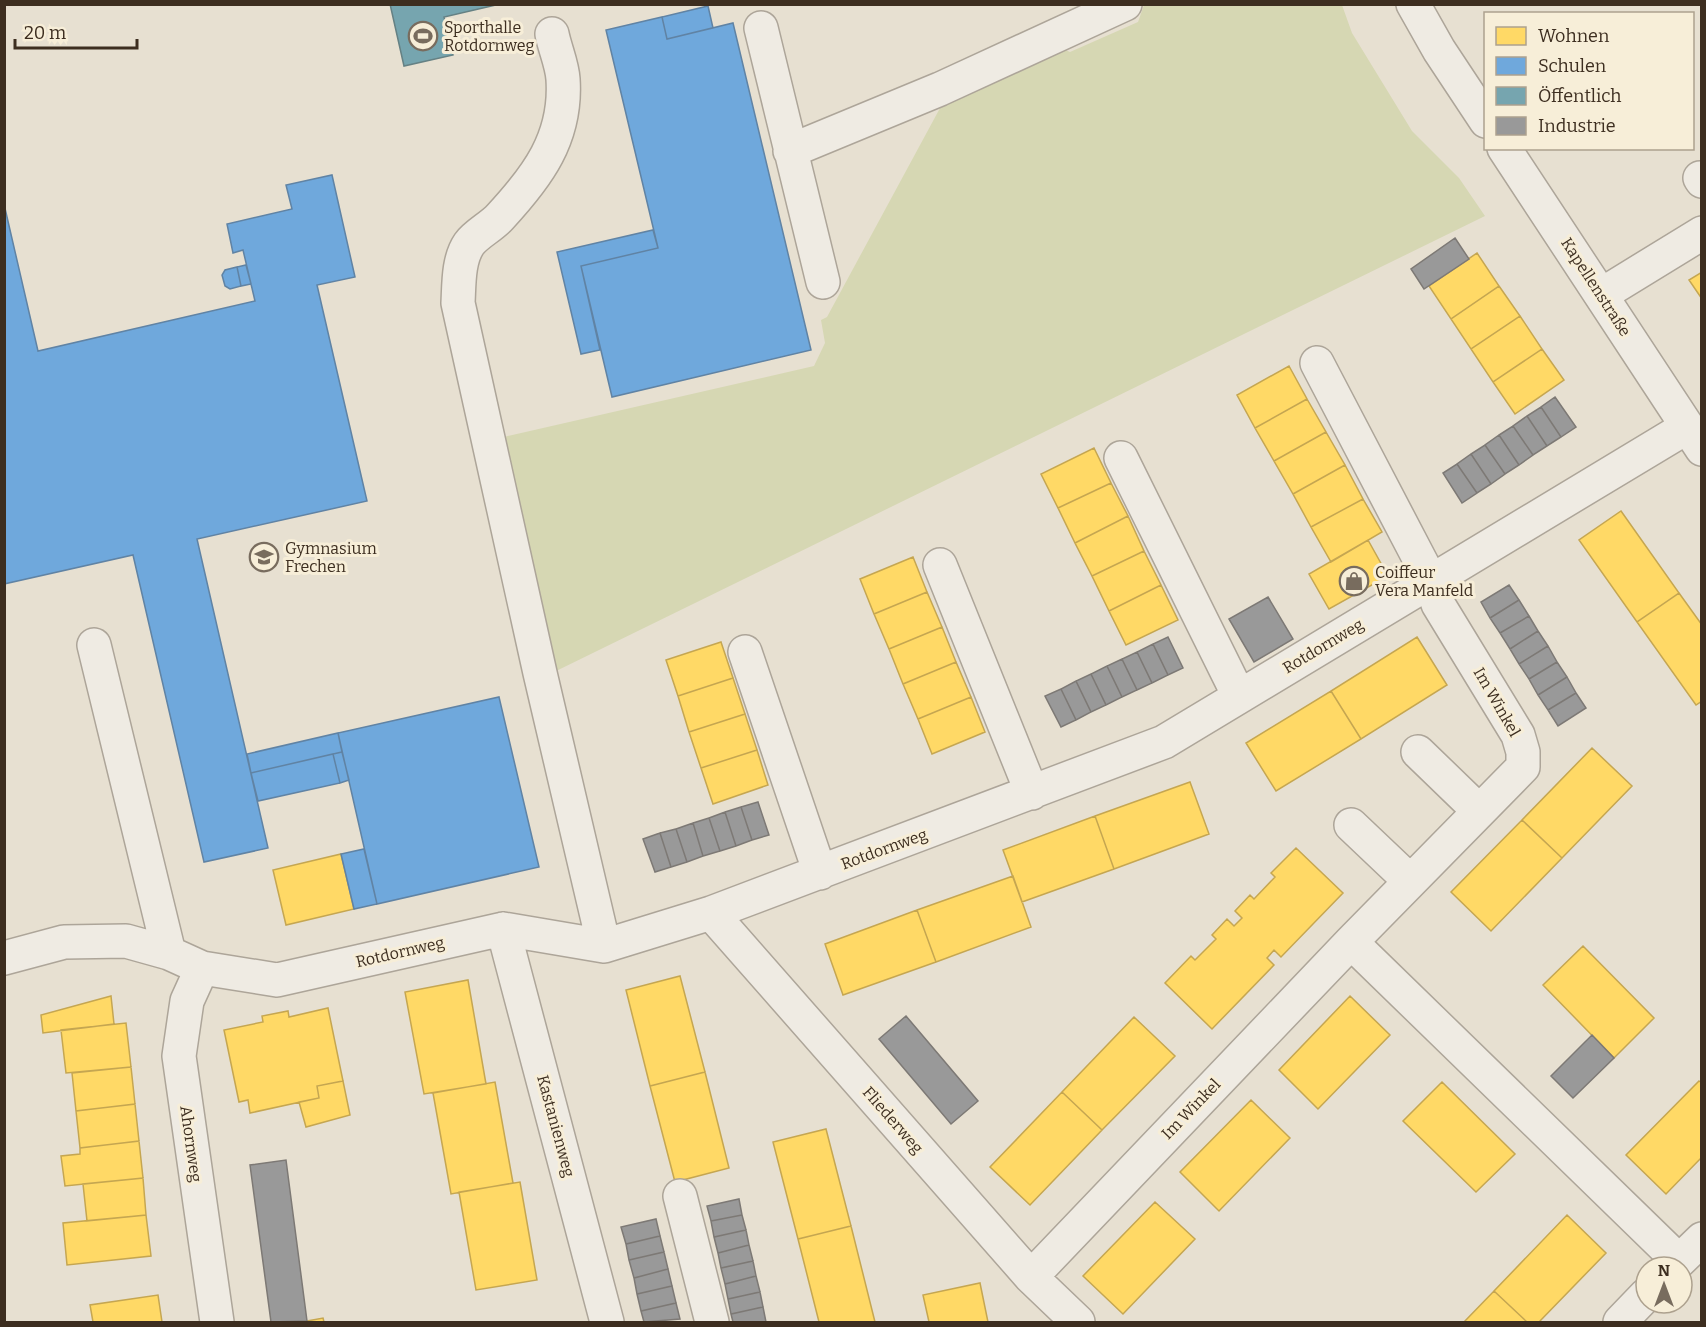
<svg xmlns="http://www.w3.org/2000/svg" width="1706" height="1327" font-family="Bitter,serif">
<rect width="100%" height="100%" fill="#e7e0d1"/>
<path fill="#d6d7b3" d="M1144,5H1342L1352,33L1412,131L1459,178L1485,216L550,674L495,439L814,366L825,343L821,320L827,317L946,97L1056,46L1070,52L1138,22Z"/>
<path fill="#ffd966" stroke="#c5a651" stroke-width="1.5" d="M1477,253L1499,286L1451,319L1429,286Z
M1702,272V299L1689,280Z
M1499,286L1520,316L1471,349L1451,319Z
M1520,316L1542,349L1493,382L1471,349Z
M1542,349L1564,380L1515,414L1493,382Z
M1289,366L1307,399L1255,428L1237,395Z
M1307,399L1326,432L1274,461L1255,428Z
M1326,432L1345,465L1293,494L1274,461Z
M1094,448L1111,483L1058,508L1041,474Z
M1345,465L1363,499L1311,527L1293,494Z
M1111,483L1128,516L1075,543L1058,508Z
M1363,499L1382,532L1331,562L1311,527Z
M1621,511L1679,593L1637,622L1579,540Z
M1128,516L1144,551L1092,576L1075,543Z
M1368,540L1388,576L1329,609L1309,574Z
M1144,551L1161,585L1109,611L1092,576Z
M913,557L927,592L874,614L860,579Z
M1161,585L1178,620L1126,645L1109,611Z
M927,592L942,627L889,649L874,614Z
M1679,593L1702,625V701L1696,705L1637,622Z
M942,627L956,662L903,684L889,649Z
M1417,637L1447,685L1361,739L1331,691Z
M721,642L733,678L678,696L666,660Z
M956,662L971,697L918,719L903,684Z
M733,678L745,714L689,732L678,696Z
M1331,691L1361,739L1276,791L1246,743Z
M971,697L985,732L932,754L918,719Z
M745,714L757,750L701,768L689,732Z
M1592,748L1632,786L1562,858L1522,820Z
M757,750L768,785L713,804L701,768Z
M1190,782L1209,834L1114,869L1095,816Z
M1095,816L1114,869L1022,902L1003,850Z
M1522,820L1562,858L1491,931L1451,892Z
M1296,848L1343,893L1281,957L1274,950L1267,958L1274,965L1212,1029L1165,983L1191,956L1195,960L1216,939L1212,935L1227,919L1234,926L1242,918L1235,911L1250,895L1254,899L1275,877L1271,873Z
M341,854L354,909L286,925L273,870Z
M1013,876L1031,927L936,962L917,910Z
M917,910L936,962L843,995L825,944Z
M1583,946L1654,1018L1614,1058L1543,985Z
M680,976L705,1072L650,1086L626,990Z
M468,980L486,1084L424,1094L405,992Z
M111,996L114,1024L43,1033L41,1015Z
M1350,996L1390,1035L1318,1109L1279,1070Z
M328,1008L343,1081L317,1086L319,1098L250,1113L248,1100L239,1102L224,1030L263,1022L262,1016L288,1011L289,1017Z
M1134,1017L1175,1056L1102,1130L1062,1092Z
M126,1023L131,1067L66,1073L61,1030Z
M131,1067L135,1104L76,1111L72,1073Z
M705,1072L729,1168L675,1182L650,1086Z
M343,1081L350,1115L306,1127L299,1102L319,1098L317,1086Z
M1699,1081L1702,1083V1157L1666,1194L1626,1155Z
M495,1082L513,1183L451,1194L433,1093Z
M1442,1082L1515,1154L1476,1192L1403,1121Z
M1062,1092L1102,1130L1030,1205L990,1167Z
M1251,1100L1290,1138L1219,1211L1180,1172Z
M135,1104L139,1141L80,1148L76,1111Z
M826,1129L851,1226L798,1239L773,1142Z
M139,1141L143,1178L65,1186L61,1156L80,1154V1148Z
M143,1178L146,1215L87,1221L83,1184Z
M520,1182L537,1280L476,1290L459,1192Z
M1155,1202L1195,1239L1123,1314L1083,1276Z
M146,1215L151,1256L67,1265L63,1223Z
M1567,1215L1606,1253L1539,1322H1527L1494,1291Z
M851,1226L875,1322H819L798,1239Z
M980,1283L988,1322H929L923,1295Z
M1494,1291L1527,1322H1464Z
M158,1295L162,1322H93L90,1305Z
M323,1318L324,1322H292L307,1321Z"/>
<path fill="#6fa8dc" stroke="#6083a4" stroke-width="1.5" d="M708,6L713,28L667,39L662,17Z
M662,17L667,39L733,23L811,350L612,397L581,266L658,248L606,30Z
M332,175L355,277L317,285L367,501L197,539L268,848L204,862L133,555L4,584V204L38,351L255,301L243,250L233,253L227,224L292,209L286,185Z
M653,230L658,248L581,266L600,350L581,354L557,252Z
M246,265L251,284L241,286L237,267Z
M237,267L241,286L230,289L225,286L222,275L225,270Z
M499,697L539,867L377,904L338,733Z
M338,733L342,752L251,773L247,754Z
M342,752L349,780L340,783L333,754Z
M333,754L340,783L258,801L251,773Z
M364,849L377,904L354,909L341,854Z"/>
<path fill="#76a5af" stroke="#658184" stroke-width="1.5" d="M390,4H500L444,17L453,55L404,66Z"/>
<path fill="#999" stroke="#7d7975" stroke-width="1.5" d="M1455,238L1469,259L1424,289L1411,269Z
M1555,397L1576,427L1561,437L1541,407Z
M1541,407L1561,437L1547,446L1527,416Z
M1527,416L1547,446L1533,455L1513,426Z
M1513,426L1533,455L1519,465L1499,435Z
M1499,435L1519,465L1505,474L1485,445Z
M1485,445L1505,474L1491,484L1471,454Z
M1471,454L1491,484L1477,493L1457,464Z
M1457,464L1477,493L1462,503L1443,473Z
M1509,585L1519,600L1490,618L1481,602Z
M1268,597L1293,639L1254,662L1229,619Z
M1519,600L1529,616L1500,633L1490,618Z
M1529,616L1538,631L1510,649L1500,633Z
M1538,631L1548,646L1519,664L1510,649Z
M1168,637L1183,668L1168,675L1153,644Z
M1153,644L1168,675L1152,683L1137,652Z
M1548,646L1557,662L1529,679L1519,664Z
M1137,652L1152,683L1137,690L1122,659Z
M1122,659L1137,690L1122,697L1107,666Z
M1557,662L1567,677L1538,695L1529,679Z
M1107,666L1122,697L1106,705L1091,674Z
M1091,674L1106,705L1091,712L1076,681Z
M1567,677L1576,693L1548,710L1538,695Z
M1076,681L1091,712L1076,720L1061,689Z
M1061,689L1076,720L1061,727L1045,696Z
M1576,693L1586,708L1558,726L1548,710Z
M758,802L769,835L752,840L741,807Z
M741,807L752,840L736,846L725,812Z
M725,812L736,846L720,851L709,818Z
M709,818L720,851L703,856L693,823Z
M693,823L703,856L687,862L676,829Z
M676,829L687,862L671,867L660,833Z
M660,833L671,867L655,872L643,839Z
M906,1016L978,1101L951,1124L879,1039Z
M1592,1035L1614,1058L1573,1098L1551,1076Z
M286,1160L307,1321L271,1322L250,1165Z
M739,1199L742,1215L711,1221L707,1206Z
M742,1215L746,1230L714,1237L711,1221Z
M656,1219L660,1236L626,1244L621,1227Z
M746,1230L749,1245L718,1253L714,1237Z
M660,1236L664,1252L629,1260L626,1244Z
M749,1245L753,1261L721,1268L718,1253Z
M664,1252L668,1269L634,1278L629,1260Z
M753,1261L756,1276L725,1284L721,1268Z
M668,1269L672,1286L637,1294L634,1278Z
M756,1276L760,1292L728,1299L725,1284Z
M672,1286L676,1303L641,1311L637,1294Z
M760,1292L763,1307L731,1314L728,1299Z
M676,1303L680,1319L644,1322L641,1311Z
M763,1307L766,1322H733L731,1314Z"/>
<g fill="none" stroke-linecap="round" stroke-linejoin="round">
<g stroke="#ada599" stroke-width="36">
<path id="minor" d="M1413,4L1439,50L1486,121
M761,28L823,282
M552,34C555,49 562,64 563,79C567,138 537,177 500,217C491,227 476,234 469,244C458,260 459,285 458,303L540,673L604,946
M1504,148L1702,449
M790,151L940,89L1125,4
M1700,178L1702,181
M1601,295L1702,233
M1121,458L1239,696
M940,565L1032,793
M94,645L169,953
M745,652L820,873
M1418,752L1479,811
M1351,825L1410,881
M711,913L1031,1277L1078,1322
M503,929L607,1322
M1351,942L1679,1261
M4,958L64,942L126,941L169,953L202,968L277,980L503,929L604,946L711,913L1164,742L1687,427
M202,968L187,1001L179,1056L217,1322
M680,1196L712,1322
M1673,1267L1702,1239
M1031,1277L1351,942L1523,767V752L1518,735L1438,604L1431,581L1317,363
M1620,1322L1646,1295"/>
</g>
<use href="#minor" stroke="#efebe3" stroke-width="33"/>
</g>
<defs>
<g id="stadium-ring" transform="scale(1.5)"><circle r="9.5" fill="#f7eed8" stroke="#786c5e" stroke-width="1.5"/><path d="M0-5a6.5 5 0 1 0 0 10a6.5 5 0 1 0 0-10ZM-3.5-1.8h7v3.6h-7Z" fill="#786c5e"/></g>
<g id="school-ring" transform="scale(1.5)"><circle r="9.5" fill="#f7eed8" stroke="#786c5e" stroke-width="1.5"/><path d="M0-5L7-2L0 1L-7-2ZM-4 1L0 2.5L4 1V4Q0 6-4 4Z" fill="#786c5e"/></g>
<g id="shop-ring" transform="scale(1.5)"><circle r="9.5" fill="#f7eed8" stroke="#786c5e" stroke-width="1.5"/><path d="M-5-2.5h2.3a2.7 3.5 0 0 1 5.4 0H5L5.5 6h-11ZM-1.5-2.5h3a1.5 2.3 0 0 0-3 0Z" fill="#786c5e"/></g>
</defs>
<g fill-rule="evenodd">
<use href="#stadium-ring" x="423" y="36"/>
<use href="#school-ring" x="264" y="557"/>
<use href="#shop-ring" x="1354" y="581"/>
</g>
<g text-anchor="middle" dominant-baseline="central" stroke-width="6" stroke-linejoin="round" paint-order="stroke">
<g font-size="16" fill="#3d2e20" stroke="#f7eed8" text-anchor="start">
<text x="444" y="27">Sporthalle<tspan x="444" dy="18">Rotdornweg</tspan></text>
<text x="285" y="548">Gymnasium<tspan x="285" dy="18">Frechen</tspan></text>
<text x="1375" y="572">Coiffeur<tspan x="1375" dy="18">Vera Manfeld</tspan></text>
</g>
<g font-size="16" fill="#3d2e20" stroke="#f7eed8">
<text transform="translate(1596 287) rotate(57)">Kapellenstraße</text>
<text transform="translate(1323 646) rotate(-31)">Rotdornweg</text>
<text transform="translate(1497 702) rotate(60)">Im Winkel</text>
<text transform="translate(884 849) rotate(-20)">Rotdornweg</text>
<text transform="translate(400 952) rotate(-13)">Rotdornweg</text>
<text transform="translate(1191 1109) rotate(-46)">Im Winkel</text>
<text transform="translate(893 1120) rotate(49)">Fliederweg</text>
<text transform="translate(556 1126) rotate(75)">Kastanienweg</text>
<text transform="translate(191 1144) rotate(82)">Ahornweg</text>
</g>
</g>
<rect width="1706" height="1327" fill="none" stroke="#3d2e20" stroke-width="12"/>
<rect x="1484" y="12" width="210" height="138" fill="#f7eed8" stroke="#ada18e" stroke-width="1.5"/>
<rect x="1496" y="27" width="30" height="18" fill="#ffd966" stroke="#ada18e" stroke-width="1.5"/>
<text x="1538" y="42" font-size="18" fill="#3d2e20">Wohnen</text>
<rect x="1496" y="57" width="30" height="18" fill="#6fa8dc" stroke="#ada18e" stroke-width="1.5"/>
<text x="1538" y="72" font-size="18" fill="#3d2e20">Schulen</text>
<rect x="1496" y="87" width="30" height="18" fill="#76a5af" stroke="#ada18e" stroke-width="1.5"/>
<text x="1538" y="102" font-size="18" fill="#3d2e20">Öffentlich</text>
<rect x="1496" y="117" width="30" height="18" fill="#999999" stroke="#ada18e" stroke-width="1.5"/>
<text x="1538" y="132" font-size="18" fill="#3d2e20">Industrie</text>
<g transform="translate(1664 1285)"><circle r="28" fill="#f7eed8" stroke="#ada18e" stroke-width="1.5"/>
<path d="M0-4.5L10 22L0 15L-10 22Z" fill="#786c5e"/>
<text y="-9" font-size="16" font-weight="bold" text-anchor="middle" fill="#3d2e20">N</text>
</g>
<path d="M15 39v9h122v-9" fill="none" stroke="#3d2e20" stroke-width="3"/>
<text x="24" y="39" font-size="18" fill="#3d2e20" stroke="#f7eed8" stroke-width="4.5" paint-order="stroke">20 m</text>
</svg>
